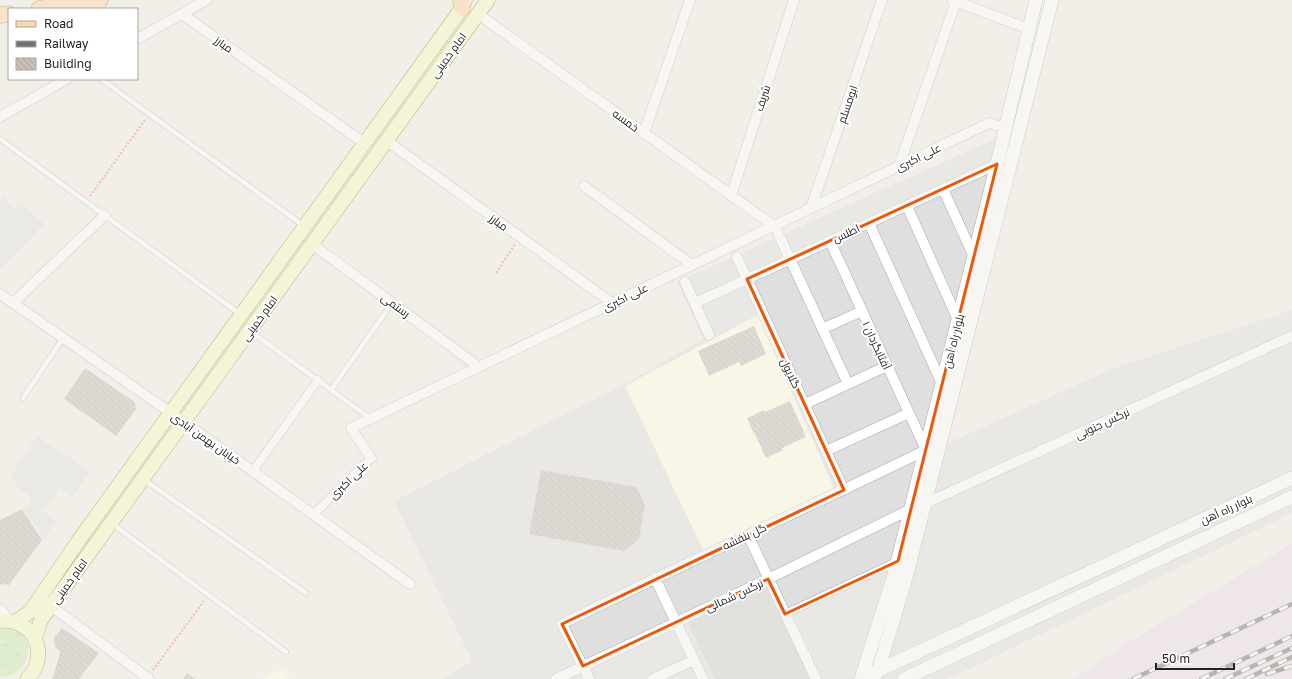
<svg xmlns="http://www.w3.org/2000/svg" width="1292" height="679" font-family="'Golos Text',Cairo,sans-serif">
<defs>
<pattern id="grass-tufts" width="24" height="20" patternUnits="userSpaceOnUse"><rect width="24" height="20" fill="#cdebb0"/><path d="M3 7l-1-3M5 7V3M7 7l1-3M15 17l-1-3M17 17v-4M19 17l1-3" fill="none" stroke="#b0c997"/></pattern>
<pattern id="building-back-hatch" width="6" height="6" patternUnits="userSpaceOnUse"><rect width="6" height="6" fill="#c7bfb8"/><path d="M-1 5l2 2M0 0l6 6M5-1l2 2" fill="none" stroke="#aba49e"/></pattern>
</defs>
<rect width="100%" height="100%" fill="#f2efe9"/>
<path fill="#e0dfdf" d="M995,139L1022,143L948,443L1112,369L1292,310V513L948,679H443L472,661L394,501L621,386L703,339L677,282Z"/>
<path fill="#ffffe5" d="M758,315L835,491L704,552L625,386Z
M284,669L289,679H262Z"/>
<path fill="#d0d0d0" d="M766,585L812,679H715L688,623Z"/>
<path fill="#ebdbe8" d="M1292,543V679H1073L1121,647Z"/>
<path fill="url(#grass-tufts)" d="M5,627C12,630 21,632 26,640C35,656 18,679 0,676V628Z"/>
<path fill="#e2e2e2" d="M4,197L15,209L21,203L44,224L0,269V201Z
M37,436L90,471L73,497L60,488L43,511L56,521L44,539L24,510L33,499L15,486L17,482L10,477Z"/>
<path fill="url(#building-back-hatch)" d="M754,326L766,354L741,366L739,362L709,376L698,351Z
M85,368L135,402L136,409L116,436L64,399Z
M790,401L806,437L782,448L783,450L766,458L755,434H754L747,418L764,410L765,412Z
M541,470L636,487L645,505L639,539L624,551L529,534Z
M22,509L42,540L9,585L0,584V520Z
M62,628L99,653L79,679H52L60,654L59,650L55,647L54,638Z
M187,673L195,679H183Z"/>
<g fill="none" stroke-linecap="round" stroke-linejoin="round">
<g stroke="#a9a9a9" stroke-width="6">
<path id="service" d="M101,79L304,226
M0,139L240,314
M250,331L371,419
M331,390L392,303
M23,398L63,338
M143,479L306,593
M111,523L286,652"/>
</g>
<g stroke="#a9a9a9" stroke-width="9">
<path id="pedestrian" d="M253,471L318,380
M314,514L371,458
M785,614L898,561"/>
</g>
<g stroke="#a9a9a9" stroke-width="11">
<path id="minor" d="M952,0L1029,29
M182,14L364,143
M478,14L774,226
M137,39L207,0
M0,117L67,79
M644,133L690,0
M387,141L612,303
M899,166L956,1
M584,186L692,265
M943,189L974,257
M731,196L794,0
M907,206L958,320
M811,208L882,0
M869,223L942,384
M778,233L848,384
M312,244L479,367
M737,257L844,490
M685,282L709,335
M0,294L184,422L410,584
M13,303L105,215
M695,303L997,164
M822,329L862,311
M805,404L887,366
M826,451L909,413
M371,458L351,428L989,123L1006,128
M748,535L816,679
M655,578L703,679
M51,606L149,679
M556,679L768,579L911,509L924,504L1292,336
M589,679L562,624C683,564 805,509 926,450L830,241
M653,679L694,660"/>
</g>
<g stroke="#a9a9a9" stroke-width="14">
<path id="tertiary" d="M0,611L7,620
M873,673L1292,478
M861,679L894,575L997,164L1036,0
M873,679L878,671L906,578L1052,0
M904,679L1292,497"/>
</g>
<g stroke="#707d05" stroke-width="15">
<path id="secondary" d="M0,621C34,618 51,655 27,679
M15,622L30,612L79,540L462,8L465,0
M35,638L41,620L488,0"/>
</g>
<g stroke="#a06b00" stroke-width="17">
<path id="primary" d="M461,0L462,8
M39,9L100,0
M0,15L9,14"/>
</g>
<path stroke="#fa8072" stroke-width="2" stroke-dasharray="2 2" stroke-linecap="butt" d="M90,196L145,120
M496,273L515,244
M153,670L204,601"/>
<use href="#service" stroke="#fff" stroke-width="5"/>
<use href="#pedestrian" stroke="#fff" stroke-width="8"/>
<use href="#minor" stroke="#fff" stroke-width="10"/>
<use href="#tertiary" stroke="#fff" stroke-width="13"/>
<use href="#secondary" stroke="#f7fabf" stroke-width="14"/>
<use href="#primary" stroke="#fcd6a4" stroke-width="16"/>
<g stroke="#707070" stroke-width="4.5">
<path id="rail" d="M1267,674L1292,666
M1133,679L1292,604
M1201,679L1292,636
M1225,679L1292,648
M1246,679L1292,657"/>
</g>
<use href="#rail" stroke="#fff" stroke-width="3" stroke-dasharray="9" stroke-linecap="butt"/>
</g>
<path d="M0 0H1292V679H0ZM997,164L898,561L785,614L768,579L583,666L562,624L844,490L747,279Z" fill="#f2efe9" fill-opacity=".55" fill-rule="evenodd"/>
<path fill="none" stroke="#e8590c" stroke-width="3" stroke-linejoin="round" d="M997,164L898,561L785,614L768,579L583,666L562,624L844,490L747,279Z"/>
<g text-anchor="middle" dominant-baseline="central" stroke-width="4" stroke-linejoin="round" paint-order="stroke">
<g font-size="11" fill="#222" stroke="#fff">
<text transform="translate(224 44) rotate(35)">مبارز</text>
<text transform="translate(448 55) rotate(-54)">امام خمینی</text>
<text transform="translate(762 98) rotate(-72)">شریف</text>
<text transform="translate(847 104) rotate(-71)">ابومسلم</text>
<text transform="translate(626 120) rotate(36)">خمسه</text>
<text transform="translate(918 157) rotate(-26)">علی اکبری</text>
<text transform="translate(499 222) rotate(36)">مبارز</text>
<text transform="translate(846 233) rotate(-25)">اطلس</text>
<text transform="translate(625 297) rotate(-26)">علی اکبری</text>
<text transform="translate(396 305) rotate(36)">رستمی</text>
<text transform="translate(259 318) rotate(-54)">امام خمینی</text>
<text transform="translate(953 341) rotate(-76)">بلوار راه آهن</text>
<text transform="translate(877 345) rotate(65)">آفتابگردان ۱</text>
<text transform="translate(791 373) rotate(65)">گلایول</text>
<text transform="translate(1102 423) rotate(-25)">نرگس جنوبی</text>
<text transform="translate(206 438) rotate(35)">خیابان بهمن آبادی</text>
<text transform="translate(348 480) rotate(-44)">علی اکبری</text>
<text transform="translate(1226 509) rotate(-25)">بلوار راه آهن</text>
<text transform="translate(744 536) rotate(-25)">گل بنفشه</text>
<text transform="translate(69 581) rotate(-54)">امام خمینی</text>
<text transform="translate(734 595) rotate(-25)">نرگس شمالی</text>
</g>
</g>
<rect x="8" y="8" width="130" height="72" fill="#ffffff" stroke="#a7a7a7"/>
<rect x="16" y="21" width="20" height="6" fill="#fcd6a4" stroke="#a7a7a7"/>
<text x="44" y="28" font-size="12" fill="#222222">Road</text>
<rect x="16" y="41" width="20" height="6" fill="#707070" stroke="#a7a7a7"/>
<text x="44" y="48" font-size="12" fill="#222222">Railway</text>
<rect x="16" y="58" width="20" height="12" fill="url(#building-back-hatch)" stroke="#a7a7a7"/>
<text x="44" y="68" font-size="12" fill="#222222">Building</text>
<path d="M1156 663v6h78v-6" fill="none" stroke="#222222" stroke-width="2"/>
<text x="1162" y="663" font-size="12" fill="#222222" stroke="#ffffff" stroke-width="3" paint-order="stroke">50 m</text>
</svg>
